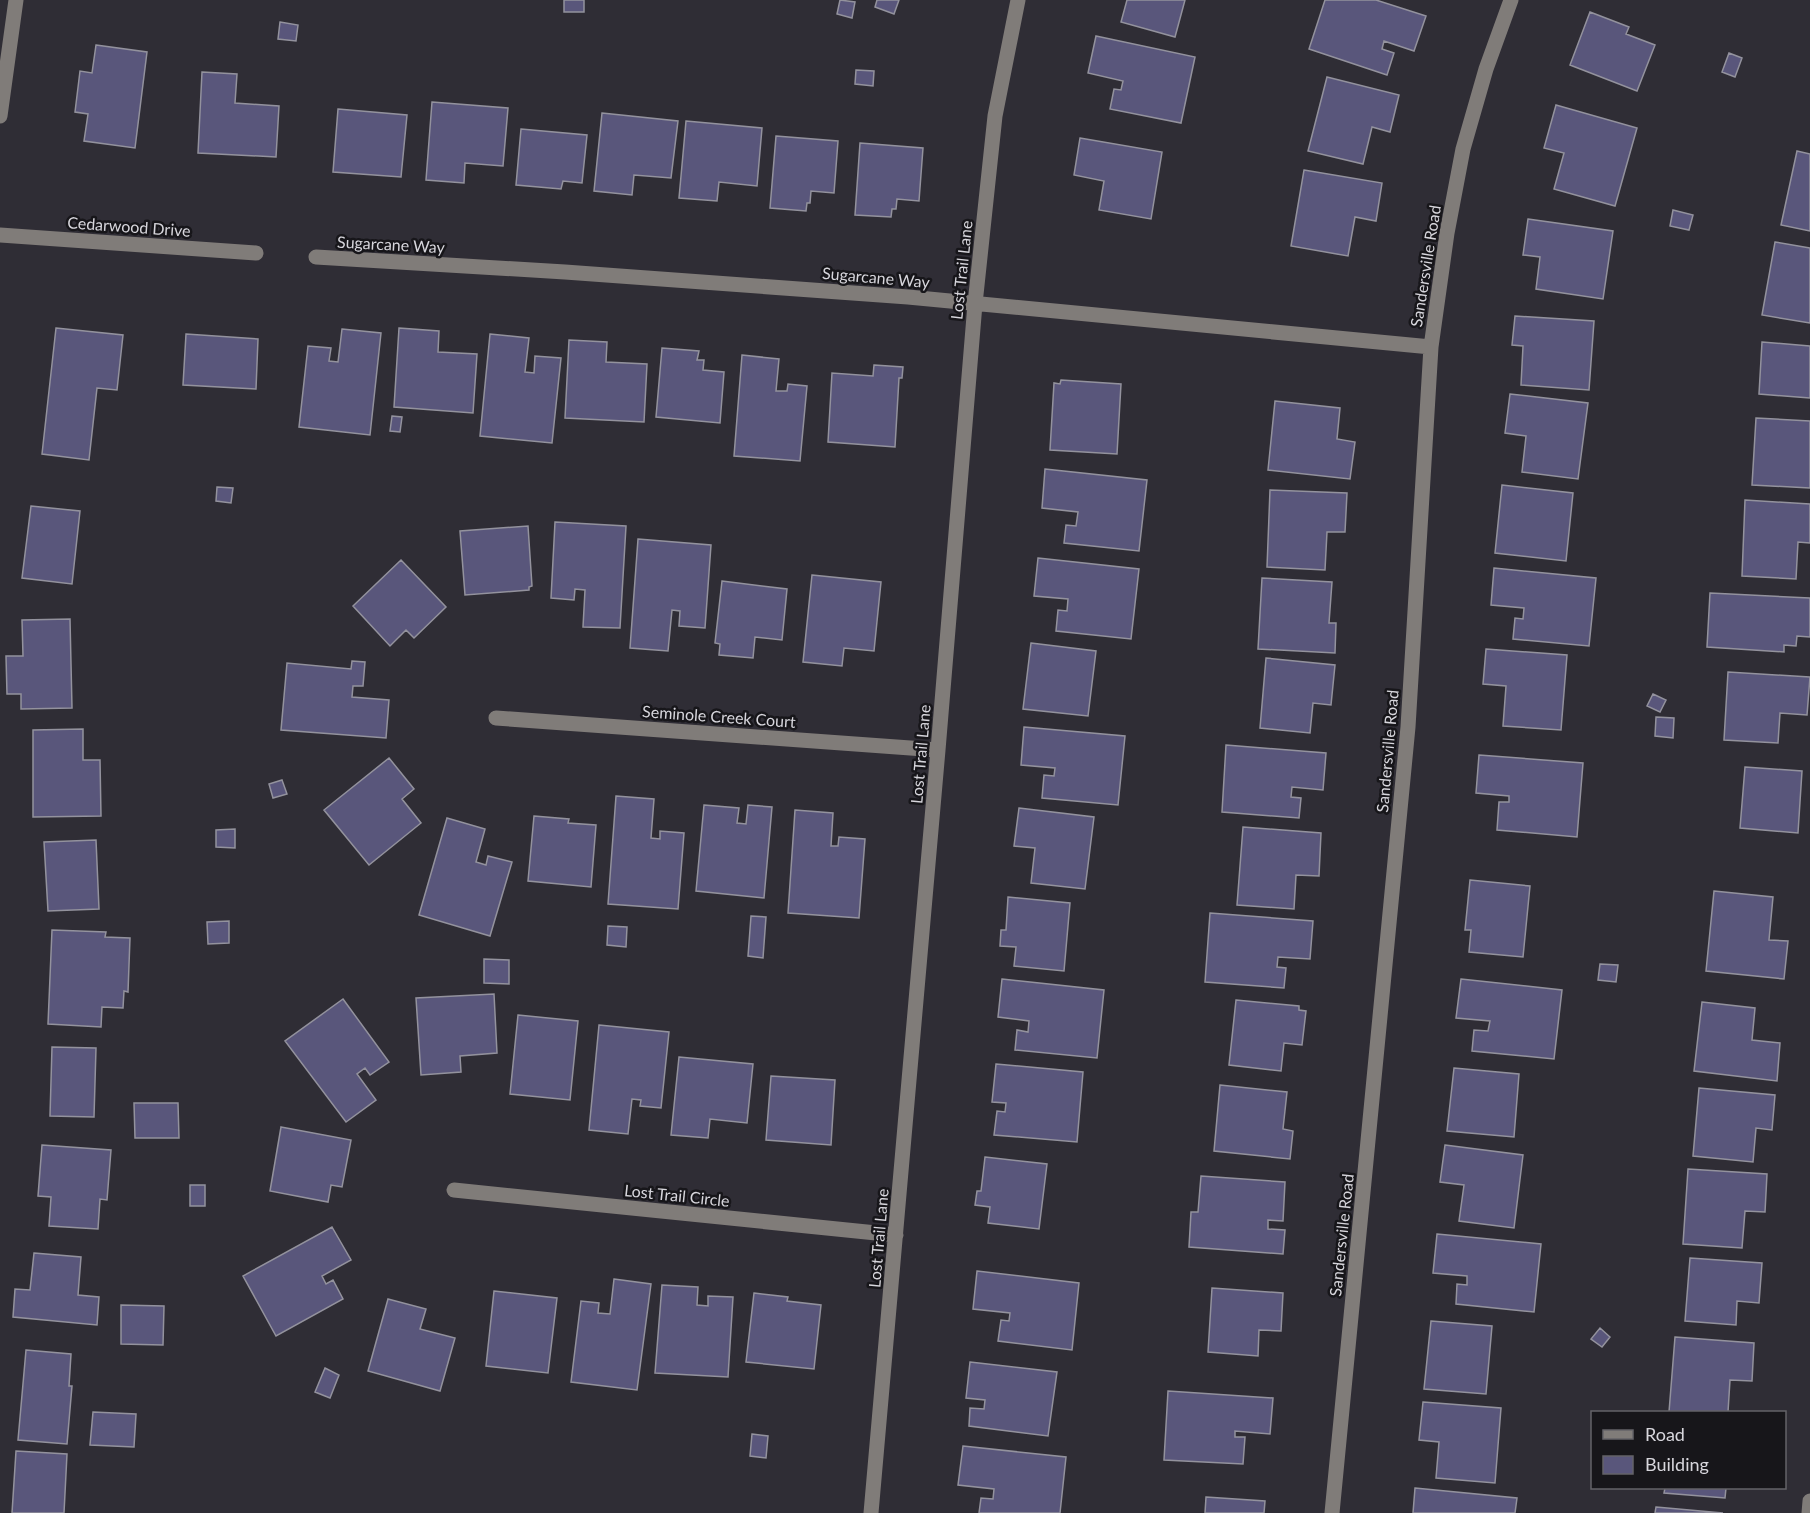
<svg xmlns="http://www.w3.org/2000/svg" width="1810" height="1513" font-family="Lato,sans-serif">
<rect width="100%" height="100%" fill="#2f2d35"/>
<path fill="#59567b" stroke="#93929d" stroke-width="1.5" d="M564,0H584V12H564Z
M840,0L855,2L852,18L837,14Z
M877,0H899L894,14L875,7Z
M1127,0H1185L1175,37L1121,22Z
M1325,0H1376L1426,16L1414,51L1384,41L1382,49L1394,53L1387,75L1309,49Z
M1590,12L1629,27L1626,34L1655,45L1637,91L1570,65Z
M280,22L298,25L296,41L278,39Z
M1096,36L1195,57L1181,123L1110,109L1114,89L1121,90L1123,81L1088,73Z
M96,45L147,52L135,148L84,141L88,114L75,112L80,71L92,73Z
M1729,53L1742,58L1735,77L1722,72Z
M856,70L874,71L873,86L855,84Z
M202,72L237,74L235,103L279,106L276,157L198,153Z
M1327,77L1399,95L1390,132L1372,127L1363,164L1308,151Z
M432,102L508,108L503,166L465,163L464,183L426,180Z
M1556,105L1637,128L1615,206L1554,189L1564,153L1544,148Z
M338,109L407,115L401,177L333,172Z
M602,113L678,121L671,178L634,175L632,195L594,191Z
M686,121L762,128L757,186L719,182L717,201L679,198Z
M521,129L587,135L582,183L563,181L561,189L516,185Z
M776,136L838,141L834,193L811,191L810,203H807L806,211L770,208Z
M1080,138L1162,152L1151,219L1099,210L1104,181L1074,175Z
M860,143L923,148L919,201L897,199L896,209H892L891,217L855,215Z
M1797,151L1810,154V231L1781,225Z
M1304,170L1382,183L1376,221L1355,217L1348,256L1291,246Z
M1673,210L1693,215L1689,230L1670,226Z
M1528,219L1613,231L1603,299L1536,289L1540,257L1523,255Z
M1775,242L1810,248V323L1762,315Z
M1515,316L1594,321L1589,390L1521,385L1523,346L1512,345Z
M56,328L123,335L117,390L97,388L89,460L42,454Z
M399,328L439,331L438,352L477,354L473,413L394,407Z
M342,329L381,333L370,435L299,427L308,346L331,348L329,361L338,362Z
M186,334L258,339L256,389L183,385Z
M490,334L529,338L525,372L534,373L535,356L561,358L552,443L480,436Z
M569,340L607,342L606,362L647,364L644,422L565,418Z
M1762,342L1810,346V398L1759,394Z
M662,348L699,351L697,360H704L703,370L724,372L720,423L656,417Z
M742,355L779,359L776,391H787L788,384L807,386L800,461L734,456Z
M874,365L903,367L902,378H899L895,447L828,442L832,373L873,376Z
M1061,380L1121,384L1117,454L1050,450L1054,383L1060,384Z
M1510,394L1588,403L1578,479L1522,472L1526,436L1505,433Z
M1275,401L1340,408L1337,439L1355,442L1350,479L1268,470Z
M392,416L402,417L400,432L390,431Z
M1756,418L1810,421V488L1752,485Z
M1045,469L1147,480L1139,551L1064,543L1066,525L1076,526L1078,512L1042,508Z
M1502,485L1573,493L1566,561L1495,553Z
M217,487L233,488L231,503L216,501Z
M1270,490L1347,493L1345,532H1327L1325,570L1267,567Z
M1745,500L1810,504V543L1798,542L1796,579L1742,576Z
M31,506L80,511L72,584L22,578Z
M555,522L626,526L620,628L583,627L585,590L575,589L574,600L551,598Z
M528,526L532,586L529,587V590L465,595L460,531Z
M638,539L711,545L705,628L679,626L680,611L672,610L668,651L630,648Z
M1038,558L1139,569L1131,639L1056,631L1058,610L1067,611L1068,599L1034,596Z
M401,560L446,607L414,638L406,630L390,646L353,606Z
M1494,568L1596,578L1589,646L1513,639L1515,618L1523,619L1524,608L1491,605Z
M812,575L881,582L874,651L844,648L842,666L803,662Z
M1262,578L1332,582L1329,623H1336L1335,653L1258,649Z
M722,581L787,589L782,640L755,637L753,658L719,655L720,644L715,643Z
M1710,593L1810,598V637L1797,636L1796,646L1784,645V652L1707,647Z
M70,619L72,708L21,709V694H7L6,656H23L22,620Z
M1031,643L1096,651L1088,716L1023,709Z
M1486,649L1567,655L1561,730L1503,726L1506,686L1483,684Z
M1266,658L1335,665L1331,705L1313,703L1310,733L1260,728Z
M352,661L365,662L363,686H353L352,697L389,700L386,738L281,730L287,663L351,669Z
M1728,672L1810,677L1807,715L1780,713L1778,743L1724,740Z
M1653,694L1666,700L1660,712L1647,706Z
M1656,717L1674,718L1673,738L1655,736Z
M1024,727L1125,736L1118,805L1042,798L1044,775L1054,776L1055,768L1021,765Z
M83,729V760H100L101,816L33,817V730Z
M1226,745L1326,753L1323,790L1292,787L1291,797L1301,798L1299,818L1222,812Z
M1479,755L1583,763L1577,837L1497,830L1499,802H1509V796L1476,793Z
M389,758L414,789L402,799L421,823L369,865L324,810Z
M1745,767L1802,771L1798,833L1740,828Z
M282,780L287,794L273,798L269,784Z
M616,796L654,799L651,838L660,839V831L684,833L678,909L608,904Z
M704,805L739,808L737,823L746,824L748,805L772,807L764,898L696,891Z
M1019,808L1094,817L1085,889L1031,883L1035,848L1014,846Z
M795,810L833,813L831,846H838L839,837L865,839L859,918L788,913Z
M534,816L569,819L568,823L596,825L591,887L528,881Z
M447,818L485,829L476,862L486,865L488,856L512,862L490,936L419,915Z
M1243,827L1321,833L1319,876L1296,875L1294,909L1237,905Z
M235,829V848L216,847V830Z
M96,840L99,909L48,911L44,842Z
M1470,880L1530,886L1523,957L1469,952L1471,930H1465Z
M1714,891L1773,897L1769,940L1788,941L1784,979L1706,971Z
M1008,897L1070,903L1064,971L1014,966L1016,947L1000,946L1001,930H1006Z
M1210,913L1313,921L1310,959L1278,957L1277,967L1286,968L1284,988L1205,982Z
M751,916L766,917L763,958L748,956Z
M229,921V943L208,944L207,922Z
M608,926L627,927L626,947L607,945Z
M52,930L106,932L105,937L130,938L128,992L124,991L123,1008L102,1007L101,1027L48,1024Z
M484,959L509,960V984L484,983Z
M1600,964L1618,965L1616,982L1598,980Z
M1002,979L1104,990L1097,1058L1015,1050L1017,1030L1028,1032L1029,1021L998,1017Z
M1461,979L1562,990L1554,1059L1472,1051L1474,1030L1488,1031L1490,1021L1456,1018Z
M494,994L497,1053L460,1056L461,1072L421,1075L416,998Z
M343,999L389,1062L370,1075L365,1068L357,1074L376,1100L346,1122L285,1041Z
M1236,1000L1299,1006V1010L1306,1011L1302,1045L1284,1043L1281,1071L1229,1065Z
M1702,1002L1755,1008L1752,1040L1780,1043L1777,1081L1694,1071Z
M518,1015L578,1021L570,1100L510,1094Z
M599,1025L669,1032L661,1108L640,1106L641,1100L632,1099L628,1134L589,1130Z
M52,1047L96,1048L94,1117L50,1116Z
M679,1057L753,1064L747,1123L710,1119L708,1138L671,1135Z
M996,1064L1083,1072L1077,1142L994,1135L997,1111L1005,1112L1006,1103L992,1102Z
M1454,1068L1519,1074L1514,1137L1447,1131Z
M771,1076L835,1080L831,1145L766,1140Z
M1220,1085L1287,1092L1283,1129L1293,1131L1290,1159L1214,1151Z
M1699,1088L1775,1095L1772,1130L1756,1128L1753,1162L1693,1156Z
M134,1103H178L179,1138H135Z
M281,1127L351,1140L342,1187L331,1185L328,1202L270,1191Z
M42,1145L111,1150L107,1200L100,1199L98,1229L49,1226L51,1197L38,1196Z
M1445,1145L1523,1155L1514,1228L1459,1221L1464,1185L1440,1182Z
M985,1157L1047,1164L1039,1229L988,1223L990,1207L975,1205L977,1191H981Z
M1688,1169L1767,1174L1765,1212L1745,1211L1742,1248L1683,1244Z
M1201,1176L1285,1182L1283,1221L1268,1220V1229L1285,1230L1283,1254L1189,1247L1191,1212H1198Z
M190,1185H205V1206H190Z
M332,1227L351,1260L322,1276L326,1284L333,1280L343,1299L276,1336L243,1276Z
M1437,1234L1541,1244L1534,1312L1456,1304L1457,1284L1467,1285V1276L1433,1273Z
M34,1253L81,1257L78,1295L99,1297L97,1325L13,1317L15,1289L30,1290Z
M1690,1258L1762,1263L1759,1303L1737,1301L1736,1325L1685,1321Z
M977,1271L1079,1283L1072,1350L998,1341L1001,1320L1009,1321L1010,1313L973,1309Z
M614,1279L651,1284L637,1390L571,1382L581,1301L599,1303L598,1313L610,1314Z
M662,1285L698,1287L697,1305L708,1306V1296L733,1297L728,1377L655,1373Z
M1212,1288L1283,1293L1281,1331L1259,1330L1258,1356L1208,1352Z
M494,1291L557,1298L548,1373L486,1366Z
M754,1293L788,1297L787,1301L821,1305L814,1369L746,1362Z
M388,1299L426,1309L420,1329L455,1338L440,1391L368,1371Z
M121,1305L164,1306L163,1345L121,1344Z
M1431,1321L1492,1326L1486,1394L1424,1389Z
M1600,1328L1610,1337L1602,1347L1591,1339Z
M1675,1337L1754,1343L1752,1381L1730,1380L1728,1412H1669Z
M26,1350L71,1354L69,1386H72L67,1444L18,1440Z
M970,1362L1057,1372L1048,1436L969,1426L970,1408L984,1409L985,1400L966,1398Z
M325,1368L339,1375L330,1398L315,1392Z
M1168,1391L1273,1398L1270,1434L1235,1431V1437H1245L1243,1464L1164,1460Z
M1423,1402L1501,1408L1495,1483L1436,1478L1439,1442L1419,1440Z
M93,1412L136,1414L134,1447L90,1445Z
M752,1434L768,1436L766,1458L750,1456Z
M963,1446L1066,1457L1060,1513H979L981,1498L993,1499L994,1489L958,1485Z
M16,1451L67,1454L64,1513H12Z
M1415,1488L1517,1498L1515,1513H1413Z
M1665,1488H1726L1725,1498L1664,1493Z
M1206,1497L1265,1501L1264,1513H1205Z
M1656,1507L1723,1513H1655Z"/>
<g fill="none" stroke-linecap="round" stroke-linejoin="round">
<path stroke="#807c79" stroke-width="15" d="M0,116L16,0
M0,235L256,253
M316,257L565,272L908,297L1431,347
M496,718L938,750
M454,1190L896,1235
M871,1513L938,750L975,304L995,116L1018,0
M1332,1513L1408,727L1431,347L1447,233L1463,149L1486,69L1511,0
M1809,1513L1810,1501"/>
</g>
<g text-anchor="middle" dominant-baseline="central" stroke-width="5" stroke-linejoin="round" paint-order="stroke">
<g font-size="16" fill="#d7d6dc" stroke="#17161a">
<text transform="translate(129 226) rotate(4)">Cedarwood Drive</text>
<text transform="translate(391 244) rotate(3)">Sugarcane Way</text>
<text transform="translate(1425 266) rotate(-81)">Sandersville Road</text>
<text transform="translate(961 270) rotate(-84)">Lost Trail Lane</text>
<text transform="translate(876 277) rotate(5)">Sugarcane Way</text>
<text transform="translate(719 716) rotate(4)">Seminole Creek Court</text>
<text transform="translate(1387 751) rotate(-85)">Sandersville Road</text>
<text transform="translate(920 754) rotate(-85)">Lost Trail Lane</text>
<text transform="translate(677 1195) rotate(6)">Lost Trail Circle</text>
<text transform="translate(1341 1235) rotate(-84)">Sandersville Road</text>
<text transform="translate(878 1238) rotate(-85)">Lost Trail Lane</text>
</g>
</g>
<rect x="1591" y="1411" width="195" height="78" fill="#17161a" stroke="#646368" stroke-width="1.5"/>
<rect x="1603" y="1430" width="30" height="9" fill="#807c79" stroke="#646368" stroke-width="1.5"/>
<text x="1645" y="1441" font-size="18" fill="#d7d6dc">Road</text>
<rect x="1603" y="1456" width="30" height="18" fill="#59567b" stroke="#646368" stroke-width="1.5"/>
<text x="1645" y="1471" font-size="18" fill="#d7d6dc">Building</text>
</svg>
